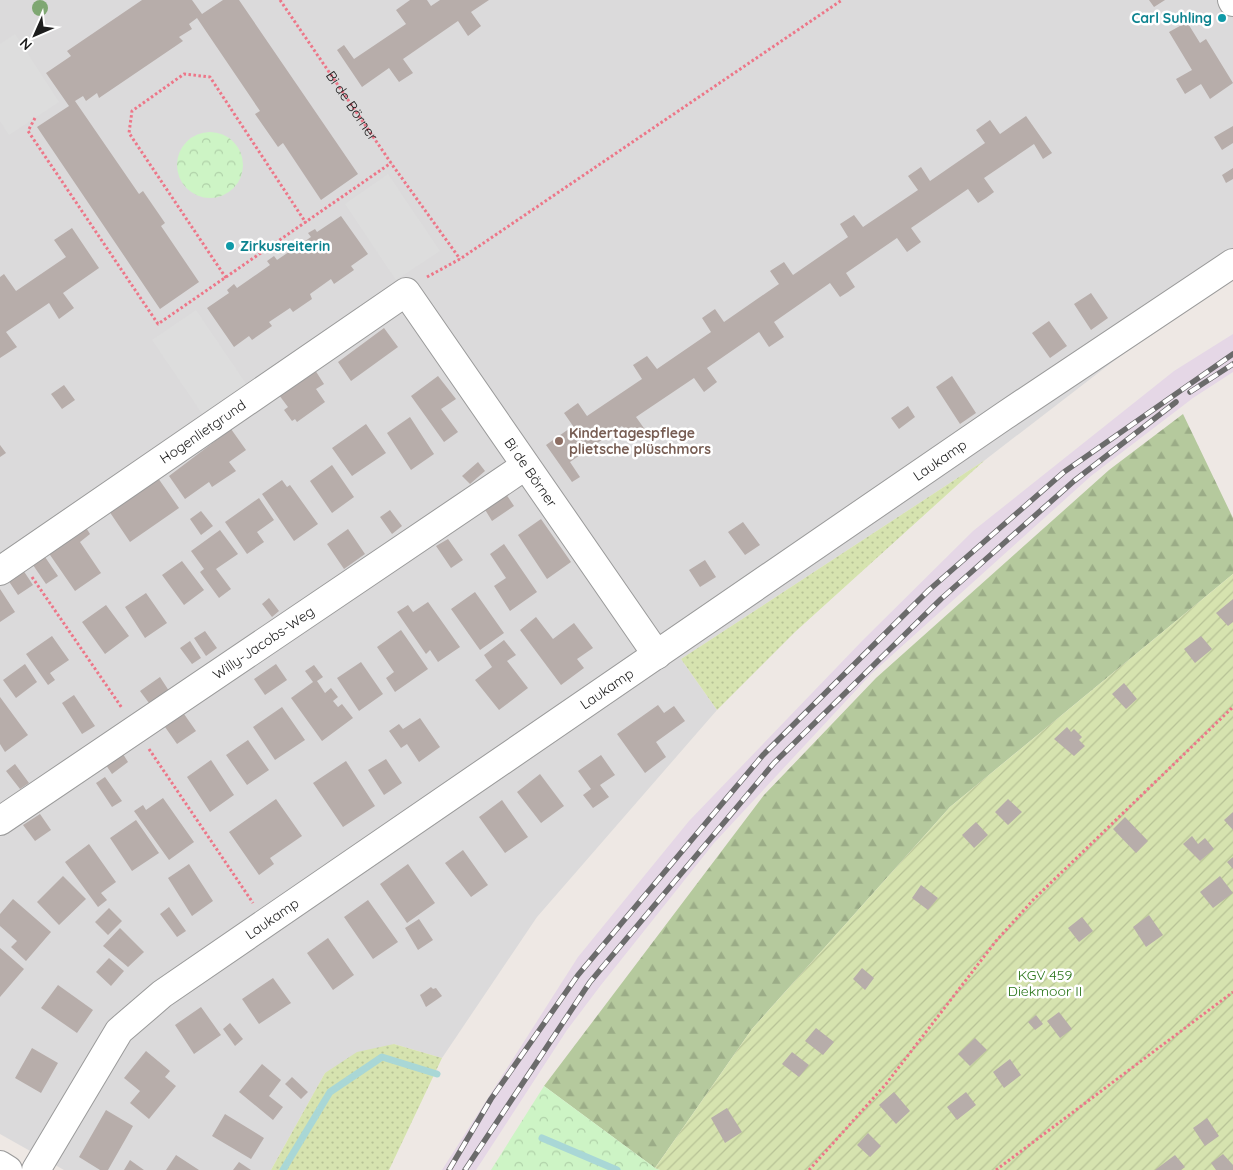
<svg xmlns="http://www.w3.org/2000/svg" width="1233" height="1170" font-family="Quicksand,sans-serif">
<defs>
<pattern id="grass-dots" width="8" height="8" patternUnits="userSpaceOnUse" patternTransform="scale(1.25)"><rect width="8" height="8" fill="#d6e3af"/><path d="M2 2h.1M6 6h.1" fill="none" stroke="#b7c296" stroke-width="1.8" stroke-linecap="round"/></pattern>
<pattern id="forest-firs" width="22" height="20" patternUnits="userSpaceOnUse" patternTransform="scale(1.25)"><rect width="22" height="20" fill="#b5c99d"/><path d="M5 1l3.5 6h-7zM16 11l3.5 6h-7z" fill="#9bac87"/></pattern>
<pattern id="park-crowns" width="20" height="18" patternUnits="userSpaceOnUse" patternTransform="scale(1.25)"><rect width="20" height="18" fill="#cdf4c5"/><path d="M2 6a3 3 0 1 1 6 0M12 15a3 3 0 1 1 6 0" fill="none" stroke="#b0d1a9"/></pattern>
<pattern id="garden-furrows" width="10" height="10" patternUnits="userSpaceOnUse" patternTransform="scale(1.25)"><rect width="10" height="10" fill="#d6e3af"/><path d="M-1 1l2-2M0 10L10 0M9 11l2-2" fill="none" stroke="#b7c296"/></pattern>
</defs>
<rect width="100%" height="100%" fill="#eee8e4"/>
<path fill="#dbdadb" d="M0,0H1233V278L1150,333L985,460L681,659L717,710L537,917L442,1058L394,1044L325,1073L271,1170H64L0,1134Z"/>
<path fill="#e5d7e6" d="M1233,334V372L1193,398L1091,476L871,674L714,843L601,985L567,1030L476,1170H442L578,957L689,821L863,640L973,531L1174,371Z"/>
<path fill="url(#grass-dots)" d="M985,460L795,632L717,710L681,659Z
M394,1044L442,1058L389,1170H271L325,1073L357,1052Z"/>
<path fill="url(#forest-firs)" d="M1183,414L1233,518V574L950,807L752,1029L655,1168L544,1086L764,795L876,678L1109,470Z"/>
<path fill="url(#park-crowns)" d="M177 165a33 33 0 1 1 66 0a33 33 0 1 1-66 0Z
M544,1086L655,1168L660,1170H491Z"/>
<path fill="url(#garden-furrows)" d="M1233,574V1170H660L655,1168L752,1029L950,807Z"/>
<path fill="#ddd" d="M15,34L59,102L9,135L0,121V44Z
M388,174L440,251L396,280L345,204Z
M196,310L247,385L203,415L152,340Z"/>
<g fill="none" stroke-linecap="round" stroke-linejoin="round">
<path stroke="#a9d7d6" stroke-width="7" d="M542,1138L617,1170
M283,1170L330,1092L382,1057L437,1074"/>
</g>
<path fill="#b7adaa" d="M142,0H192L202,14L223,0H239L358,174L321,200L283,143L278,147L255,114L260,111L197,18L189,24L192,29L179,37L183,41L99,98L97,93L86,101L83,96L75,101L139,194L143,191L165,223L161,226L199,282L160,309L37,127L69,106L46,73L71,56L67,51Z
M410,0H427L431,6L440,0H489L471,12L481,26L468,36L458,21L403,59L413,73L399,82L389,68L362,87L337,50L344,45L354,59L406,24L396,10Z
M1149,0H1165L1154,7Z
M1187,22L1200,43L1206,39L1233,83L1210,99L1201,84L1185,94L1176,79L1192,70L1169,32Z
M1026,116L1052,153L1043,159L1034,144L984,178L994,192L986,198L978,203L968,189L911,228L921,242L907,252L897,238L846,273L855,287L848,292L840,297L830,283L774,322L784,337L769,347L759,332L707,368L717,382L704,392L694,378L636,417L646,431L640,435L632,441L622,426L570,462L580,477L572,482L546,445L573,426L564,413L578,403L587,416L642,379L633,365L647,356L657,369L711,332L702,318L715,309L724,322L779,284L770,271L784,262L793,275L848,237L840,224L854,215L863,227L918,190L908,176L921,167L930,181L985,143L976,130L990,120L1000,134Z
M1233,126V143L1222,150L1214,137Z
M1233,168V179L1226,183L1222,175Z
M341,216L368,254L351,266L354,270L334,284L331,279L310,294L312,299L293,312L290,308L269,322L272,326L252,340L249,336L234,347L207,308L229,293L227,290L234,284L237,288L270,265L267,261L274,256L277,260L311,237L308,233L315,229L317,232Z
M72,228L99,268L63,293L74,308L59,319L49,303L6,332L17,347L0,358V277L4,274L16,291L66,257L54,240Z
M1091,293L1108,318L1091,330L1074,304Z
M1049,321L1067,346L1050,358L1032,333Z
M384,328L398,347L351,381L338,362Z
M315,370L324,384L316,389L325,402L297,422L295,419L292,421L284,410L288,407L279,395Z
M438,376L456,399L441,409L458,432L444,442L411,396Z
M952,376L976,413L960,424L936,387Z
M64,385L75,400L62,409L51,394Z
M908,406L915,417L899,429L891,418Z
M410,417L434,454L411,470L387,433Z
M366,424L386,453L352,476L332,448Z
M231,429L246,450L229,462L236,471L212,487L209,482L185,499L169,476Z
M0,445L6,453L0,457Z
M478,462L485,471L470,484L462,476Z
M332,465L354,497L332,513L310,481Z
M158,478L179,508L130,542L109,511Z
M282,480L287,487L290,485L318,524L294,541L262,494Z
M506,494L514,506L492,521L484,508Z
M259,498L274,520L257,532L264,542L247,554L225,522Z
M390,510L402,526L392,534L380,517Z
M201,511L213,526L201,535L190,519Z
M541,519L571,562L547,579L518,535Z
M743,522L760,545L745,555L728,532Z
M85,526L90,534L80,542L101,573L75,591L48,552Z
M348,529L365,554L344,569L327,544Z
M220,530L238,554L216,569L231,589L219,598L200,572L204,569L191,551Z
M448,539L463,560L451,568L436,546Z
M504,544L537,592L510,611L494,586L506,578L490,554Z
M45,557L58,576L46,584L33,565Z
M705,560L716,577L700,587L689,570Z
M182,561L204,590L184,605L162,575Z
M23,570L33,585L18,595L8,580Z
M0,589L15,612L0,622Z
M475,592L504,633L480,650L451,609Z
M146,593L167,623L145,638L125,607Z
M269,598L279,611L272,617L262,604Z
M1233,599V622L1228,626L1216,613Z
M428,602L460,647L438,662L430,650L426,654L397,612L408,605L413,612Z
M106,605L129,636L105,654L82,622Z
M536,617L553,639L574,623L593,648L577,659L584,668L561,685L520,630Z
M401,630L428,669L395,692L386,678L394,672L377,647Z
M205,631L217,648L206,656L194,638Z
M52,636L69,660L50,673L55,680L48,685L26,654Z
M1201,636L1212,649L1195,663L1184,649Z
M504,640L516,655L507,661L528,688L499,710L475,680L492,667L484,655Z
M190,641L201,658L192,664L180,648Z
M361,662L383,694L359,711L337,678Z
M25,664L37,682L16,698L3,680Z
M276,664L287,680L265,695L254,679Z
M314,665L323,677L317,681L325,693L331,688L338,697L333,701L338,707L342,704L353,718L322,741L291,698L313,682L305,671Z
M160,677L171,694L152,707L140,691Z
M1124,683L1137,699L1126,709L1112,694Z
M74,695L95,726L82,734L62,703Z
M0,697L28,735L5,752L0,744Z
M658,705L664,713L674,706L685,721L656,742L666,757L645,773L617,734Z
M282,707L305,740L275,760L253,727Z
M184,714L196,731L177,744L165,727Z
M420,718L440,747L419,762L407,744L401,748L389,731L399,724L403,729Z
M1067,727L1071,732L1074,729L1082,737L1079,740L1085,746L1074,756L1054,739Z
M248,740L269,770L247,785L226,755Z
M123,754L128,762L112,774L106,765Z
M601,755L615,775L600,785L609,797L593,808L583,795L591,789L578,771Z
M386,759L402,783L384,795L368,770Z
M211,760L234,795L210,812L187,777Z
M346,761L375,806L343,827L313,783Z
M15,764L29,783L20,789L6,771Z
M540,774L564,806L541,823L517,792Z
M105,777L122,801L112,807L96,783Z
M163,798L194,842L169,860L134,811L143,805L146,810Z
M276,799L302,836L270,858L274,864L259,875L229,832Z
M1008,799L1022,812L1008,825L995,812Z
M502,800L528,837L505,853L479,817Z
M1233,812V830L1224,820Z
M40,814L51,830L35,841L23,825Z
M1125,817L1148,841L1136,853L1113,829Z
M136,820L159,853L132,871L110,838Z
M976,822L988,835L974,848L962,835Z
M1192,836L1198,844L1205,838L1214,849L1200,861L1183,844Z
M89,844L116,882L101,893L107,900L98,907L65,862Z
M463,850L488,885L471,897L445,863Z
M1233,857V869L1227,862Z
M189,864L213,901L192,916L168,878Z
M408,864L435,903L407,923L380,884Z
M63,876L86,899L59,925L37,902Z
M1220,876L1233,893L1213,908L1200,892Z
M921,885L938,898L928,910L912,898Z
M13,899L51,932L26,961L11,947L17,941L0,926V914Z
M368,900L398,942L373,959L344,917Z
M169,907L186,931L177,937L160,914Z
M109,908L122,921L108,935L95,922Z
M1149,915L1163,935L1146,947L1133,927Z
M1082,917L1093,931L1079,942L1068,928Z
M419,919L433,940L418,950L405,928Z
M120,928L144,952L128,967L103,946Z
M328,938L354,975L333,990L307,953Z
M0,948L24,969L0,997Z
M109,958L124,971L111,986L96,972Z
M862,968L874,978L865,990L853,979Z
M273,978L291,1003L259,1024L242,999Z
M58,985L93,1010L77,1033L41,1008Z
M431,987L433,989L436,988L442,996L426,1007L420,995Z
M201,1007L221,1035L194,1054L175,1025Z
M1059,1012L1072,1029L1060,1038L1047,1021Z
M1036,1015L1043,1024L1035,1030L1028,1022Z
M230,1023L243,1039L235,1046L223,1029Z
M816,1028L834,1042L823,1055L805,1041Z
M975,1038L987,1050L970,1066L958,1054Z
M32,1048L58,1063L41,1093L15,1078Z
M146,1051L170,1071L165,1077L176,1086L149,1119L130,1103L140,1091L124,1078Z
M792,1052L809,1065L799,1077L782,1064Z
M1010,1059L1021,1075L1004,1088L993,1072Z
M262,1064L281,1080L269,1096L283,1107L273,1120L239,1092Z
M292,1077L308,1092L301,1099L285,1084Z
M894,1092L910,1111L896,1124L879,1105Z
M966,1092L976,1105L957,1120L947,1107Z
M727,1108L742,1132L725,1143L711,1118Z
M106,1110L133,1126L108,1170H100L79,1157Z
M225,1114L264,1138L251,1159L212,1136Z
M1207,1118L1219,1136L1205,1146L1193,1128Z
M868,1133L881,1146L870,1157L857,1145Z
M1223,1154L1233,1165V1170H1216L1211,1163Z
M176,1155L199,1170H166Z
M1175,1155L1185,1167L1181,1170H1155Z
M130,1160L144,1170H124Z
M239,1162L251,1170H233Z"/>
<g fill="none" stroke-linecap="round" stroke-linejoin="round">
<g stroke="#9a9a9a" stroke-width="30">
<g id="minor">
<path d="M1232,0L1233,2"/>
<path id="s2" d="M0,571L406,292L657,655"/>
<path id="s3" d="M0,821L525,466"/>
<path d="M0,1165L8,1170"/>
<path id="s4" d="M36,1170L119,1031L162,994L1004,416L1233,263"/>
</g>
</g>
<g stroke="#ed7688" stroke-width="3" stroke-dasharray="2.5 2.5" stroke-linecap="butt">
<path id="s1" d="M280,0L391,163L460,259"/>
<path d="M35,118L28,131L158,324L391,163"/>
<path d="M427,277L460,259L842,0"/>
<path d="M226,278L129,133L132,111L184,74L210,77L306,223"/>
<path d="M32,577L122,708"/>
<path d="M149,749L253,903"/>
<path d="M809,1170L886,1084L996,941L1034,899L1233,707"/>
<path d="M996,1170L1233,992"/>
</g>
<use href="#minor" stroke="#fff" stroke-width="28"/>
<g stroke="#6b6b6b" stroke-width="5.5">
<path id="rail" d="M1190,392L1233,364
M449,1170L491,1099L578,975L763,755L929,590L1064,472L1233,354
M465,1170L590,982L774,763L941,599L1074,481L1176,402"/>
</g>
<use href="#rail" stroke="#fff" stroke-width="4" stroke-dasharray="11" stroke-linecap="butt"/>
</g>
<circle fill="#7fa772" cx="40" cy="8" r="8"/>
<g fill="#0f9aa8" stroke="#fff" stroke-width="2">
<circle cx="1222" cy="18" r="5"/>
<circle cx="230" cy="246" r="5"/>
</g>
<circle fill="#8d6e63" stroke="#fff" stroke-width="2" cx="559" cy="441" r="5"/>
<g text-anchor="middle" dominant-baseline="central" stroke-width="5" stroke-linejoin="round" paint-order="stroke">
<g font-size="14" font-weight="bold" fill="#0d838f" stroke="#fff" text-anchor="end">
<text x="1212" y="18">Carl Suhling</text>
<text x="240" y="246" text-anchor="start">Zirkusreiterin</text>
</g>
<g font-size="14" fill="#1d1d1d" stroke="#fff">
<text stroke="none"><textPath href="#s1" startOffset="128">Bi de Börner</textPath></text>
<text stroke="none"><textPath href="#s2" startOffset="246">Hogenlietgrund</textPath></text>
<text stroke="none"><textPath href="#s4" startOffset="1162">Laukamp</textPath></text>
<text stroke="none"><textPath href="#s2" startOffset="712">Bi de Börner</textPath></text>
<text stroke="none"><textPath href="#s3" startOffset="318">Willy-Jacobs-Weg</textPath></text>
<text stroke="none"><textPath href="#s4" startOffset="758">Laukamp</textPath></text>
<text stroke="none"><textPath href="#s4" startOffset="352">Laukamp</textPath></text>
</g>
<g font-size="14" font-weight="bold" fill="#785e54" stroke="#fff" text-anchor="start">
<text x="569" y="433">Kindertagespflege<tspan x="569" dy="16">plietsche plüschmors</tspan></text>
</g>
<g font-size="14" fill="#257215" stroke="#fff">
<text x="1045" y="975">KGV 459<tspan x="1045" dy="16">Diekmoor II</tspan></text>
</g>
</g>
<g transform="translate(35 35) rotate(225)" stroke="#ffffff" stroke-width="4" paint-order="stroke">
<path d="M0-4L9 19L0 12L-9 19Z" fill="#1d1d1d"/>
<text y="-8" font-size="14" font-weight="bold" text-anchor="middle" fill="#1d1d1d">N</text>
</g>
</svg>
